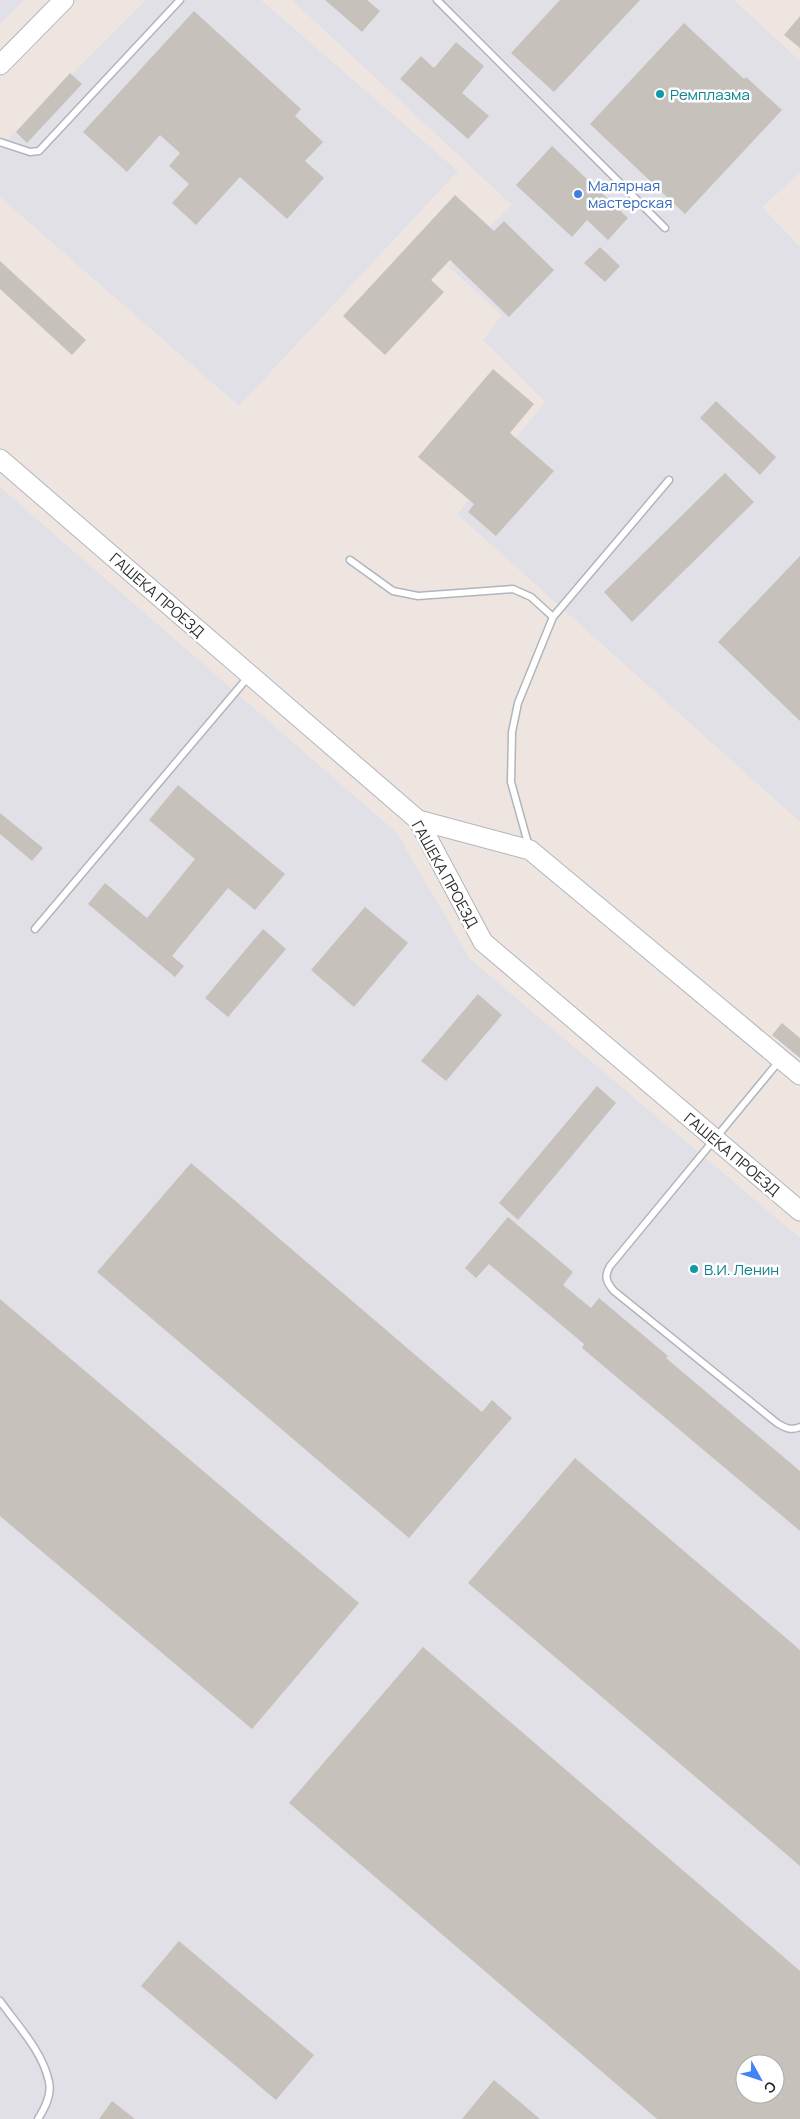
<svg xmlns="http://www.w3.org/2000/svg" width="800" height="2119" font-family="Manrope,sans-serif">
<rect width="100%" height="100%" fill="#eee5e0"/>
<path fill="#e1e0e7" fill-rule="evenodd" d="M0,0H24L0,24Z
M146,0H261L458,171L239,406L0,197V147Z
M292,0H734L800,61V173L762,207L800,247V822L457,514L545,402L483,340L502,315L448,266L512,205Z
M0,487L397,833L470,959L800,1238V2119H0ZM745,2064H775V2094H745Z"/>
<path fill="#c7c1bb" fill-rule="evenodd" d="M325,0H367L380,11L362,32Z
M560,0H640L554,92L511,53Z
M194,11L301,109L295,116L323,142L305,161L324,178L287,219L240,177L196,225L172,203L189,184L169,166L180,153L160,135L127,172L83,132Z
M800,16V48L784,35Z
M684,23L744,79L746,77L782,110L685,214L590,124Z
M456,42L484,66L462,93L489,116L468,139L400,79L421,56L434,68Z
M70,73L82,84L27,143L16,132Z
M552,146L628,218L608,240L587,220L572,237L516,185Z
M455,195L494,231L504,221L554,270L509,317L450,260L431,280L444,292L385,355L343,316Z
M600,247L620,266L605,282L584,263Z
M0,261L86,340L72,355L0,289Z
M493,369L534,404L510,433L554,471L496,536L468,512L474,504L418,457Z
M716,401L776,457L760,475L700,418Z
M725,473L754,502L632,622L604,592Z
M800,556V721L718,642Z
M178,785L285,874L255,910L228,888L172,956L184,966L175,977L88,904L105,883L147,918L195,859L149,820Z
M0,813L43,848L32,861L0,834Z
M365,907L408,943L354,1007L311,970Z
M263,929L286,949L228,1017L205,998Z
M478,994L502,1015L446,1081L421,1061Z
M782,1023L800,1038V1058L772,1035Z
M597,1086L616,1103L518,1220L499,1203Z
M191,1163L482,1412L492,1400L512,1418L409,1538L97,1272Z
M508,1217L573,1272L563,1285L591,1308L599,1298L668,1356L666,1358L800,1471V1531L582,1348L584,1344L489,1264L476,1278L465,1268Z
M0,1299L359,1603L252,1729L0,1516Z
M575,1458L800,1650V1866L468,1583Z
M423,1647L800,1971V2119H657L289,1803ZM745,2064H775V2094H745Z
M179,1941L314,2055L276,2100L141,1986Z
M494,2080L540,2119H462Z
M112,2101L135,2119H99Z"/>
<g fill="none" stroke-linecap="round" stroke-linejoin="round">
<g stroke="#b0b5bd" stroke-width="9">
<path id="lane" d="M437,0L665,228
M0,142L30,152L39,151L180,0
M350,560L393,591L418,596L513,589L531,597L553,617
M529,847L511,782L512,732L518,703L553,617L669,480
M35,929L249,676
M780,1060L610,1266C604,1276 606,1282 614,1291L777,1423C785,1428 791,1431 800,1427
M0,2001C18,2026 43,2052 49,2082C52,2095 45,2108 38,2119"/>
</g>
<g stroke="#b0b5bd" stroke-width="21">
<path id="secondary" d="M0,65L64,0
M0,459L418,820L483,942L800,1211
M418,820L530,850L800,1075"/>
</g>
<use href="#lane" stroke="#fff" stroke-width="6"/>
<use href="#secondary" stroke="#fff" stroke-width="19"/>
</g>
<g fill="#0f9aa8" stroke="#fff" stroke-width="2">
<circle cx="660" cy="94" r="5"/>
<circle cx="694" cy="1269" r="5"/>
</g>
<circle fill="#3f7fe0" stroke="#fff" stroke-width="2" cx="578" cy="194" r="5"/>
<g text-anchor="middle" dominant-baseline="central" stroke-width="5" stroke-linejoin="round" paint-order="stroke">
<g font-size="15" fill="#0d838f" stroke="#fff" text-anchor="start">
<text x="670" y="94">Ремплазма</text>
<text x="704" y="1269">В.И. Ленин</text>
</g>
<g font-size="15" fill="#366cbe" stroke="#fff" text-anchor="start">
<text x="588" y="185">Малярная<tspan x="588" dy="17">мастерская</tspan></text>
</g>
<g font-size="15" fill="#2d2d2d" stroke="#fff">
<text transform="translate(157 595) rotate(41)">ГАШЕКА ПРОЕЗД</text>
<text transform="translate(445 874) rotate(61)">ГАШЕКА ПРОЕЗД</text>
<text transform="translate(732 1154) rotate(40)">ГАШЕКА ПРОЕЗД</text>
</g>
</g>
<g transform="translate(760 2079) rotate(130)"><circle r="24" fill="#ffffff" stroke="#ababab"/>
<path d="M0-4L9 19L0 12L-9 19Z" fill="#4483f6"/>
<text y="-8" font-size="14" font-weight="bold" text-anchor="middle" fill="#2d2d2d">С</text>
</g>
</svg>
